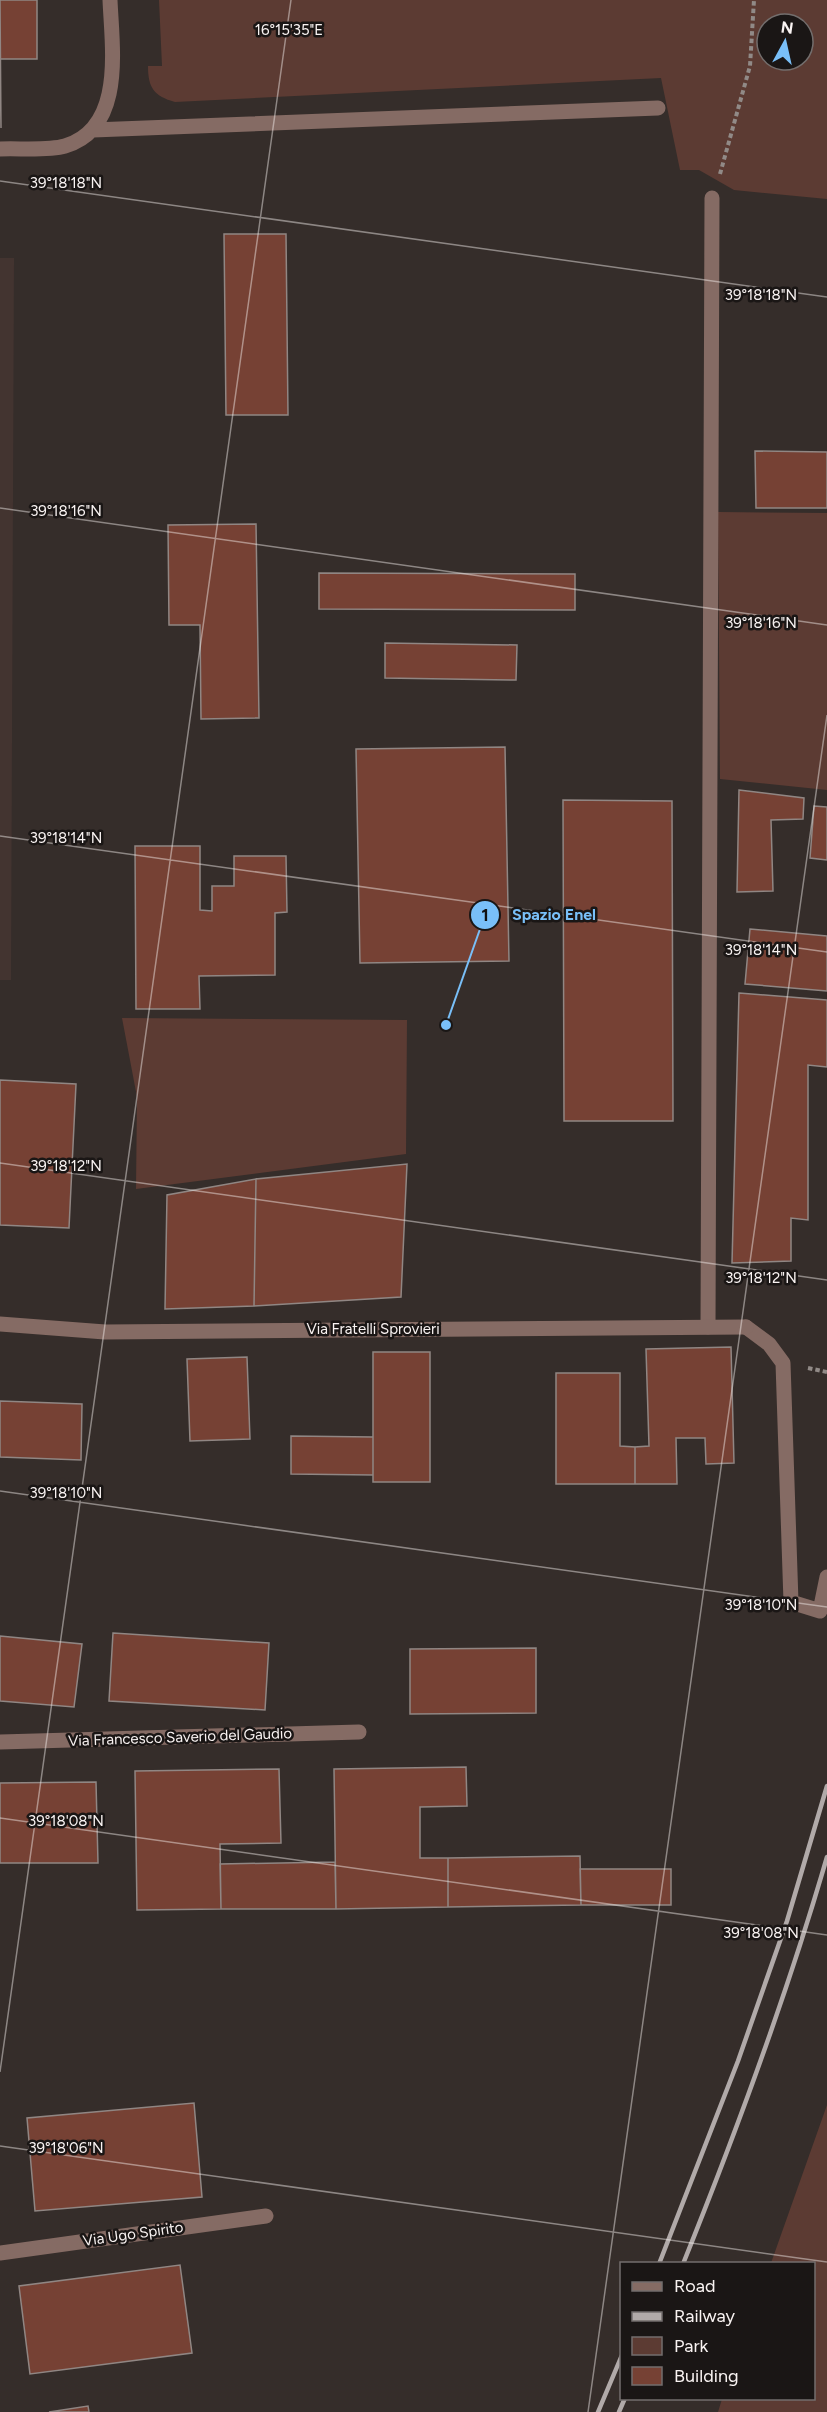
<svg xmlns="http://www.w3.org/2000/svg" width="827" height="2412" font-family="Figtree,sans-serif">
<rect width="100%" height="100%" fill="#352d2a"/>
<path fill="#433430" d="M0,258H14L11,980H0Z"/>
<path fill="#5c3b33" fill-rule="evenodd" d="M159,0H827V199L734,190L699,170H680L661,78L175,102C154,96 148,88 148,66H162ZM767,24H803V60H767Z
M718,512L827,513V790L720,779Z
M122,1018L407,1020L406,1154L136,1189L137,1097Z
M827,2105V2412H718L722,2399L814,2398V2264L771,2263Z"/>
<path fill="#764134" stroke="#908683" stroke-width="1.5" d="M0,0H37V59H0L1,128Z
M224,234H286L288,415H226Z
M755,451L827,452V508H756Z
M256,524L259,718L201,719L200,625H169L168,525Z
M319,573L575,574V610L319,609Z
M385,643L517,645L516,680L385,678Z
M505,747L509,961L360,963L356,749Z
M739,790L804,798L803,819L771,820L773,891L737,892Z
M563,800L672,801L673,1121H564Z
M814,806L827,807V860L810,858Z
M135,846H200V910L212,911V886H234V856H286L287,912L275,913V975L199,976L200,1009H136Z
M750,929L827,936V991L745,984Z
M739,993L827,1000V1067L808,1065V1220L791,1218V1261L732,1263Z
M0,1080L76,1084L69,1228L0,1225Z
M407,1164L401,1297L254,1306L256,1179Z
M256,1179L254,1306L165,1309L167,1195Z
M731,1347L734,1463L706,1464L705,1438H676L677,1484H635V1447L649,1446L646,1349Z
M373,1352H430V1482H373Z
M247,1357L250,1439L190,1441L187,1359Z
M556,1373H620V1446L635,1447V1484H556Z
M0,1401L82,1404L81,1460L0,1457Z
M291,1436L373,1437V1475L291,1474Z
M113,1633L269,1643L265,1710L109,1701Z
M0,1636L82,1644L74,1707L0,1701Z
M536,1648V1713L410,1714V1649Z
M466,1767L467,1806L420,1807V1858H448V1907L336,1909L334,1769Z
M279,1769L281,1843L220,1844L221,1909L137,1910L135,1771Z
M96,1782L98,1863H0V1783Z
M580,1856L581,1905L448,1907V1858Z
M335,1862L336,1909H221L220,1864Z
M580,1869H671V1905H581Z
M194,2103L202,2197L35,2211L27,2118Z
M180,2265L192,2353L30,2374L19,2286Z
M88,2406L89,2412H49Z"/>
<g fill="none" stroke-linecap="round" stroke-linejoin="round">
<path stroke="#918a87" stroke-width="4" stroke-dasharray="4.5 3" stroke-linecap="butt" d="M720,174L750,66L754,0
M808,1368L827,1372"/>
<path stroke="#856b64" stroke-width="15" d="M708,1327L712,198
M746,1327L769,1344L783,1363L791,1602L820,1611L827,1577"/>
<path stroke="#856b64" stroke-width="15" d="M93,130L658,108
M0,149C18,148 48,151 65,146C125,128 112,48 110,0
M0,1324L105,1332L746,1327
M0,1742L359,1732
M0,2253L266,2216"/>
<path stroke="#b1aaa9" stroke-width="4.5" d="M659,2264L738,2061L787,1921L827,1786
M683,2264C737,2130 787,1995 827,1857
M598,2412L622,2355
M619,2412L625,2398"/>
</g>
<path fill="none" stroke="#f9f3f2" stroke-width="1.5" stroke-opacity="0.45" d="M0,181L827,297M0,508L827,625M0,836L827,952M0,1163L827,1280M0,1491L827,1607M0,1818L827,1935M0,2072L291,0M0,2146L827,2262M588,2412L827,715"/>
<g text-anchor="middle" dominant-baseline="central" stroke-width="5" stroke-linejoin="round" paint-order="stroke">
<g font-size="15" fill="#f9f3f2" stroke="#1a1615">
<text x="373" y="1329">Via Fratelli Sprovieri</text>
<text transform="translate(180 1737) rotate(-2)">Via Francesco Saverio del Gaudio</text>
<text transform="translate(133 2234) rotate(-8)">Via Ugo Spirito</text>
</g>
</g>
<g font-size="15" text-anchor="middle" fill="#f9f3f2" stroke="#1a1615" stroke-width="5" stroke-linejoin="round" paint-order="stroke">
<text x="289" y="35">16°15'35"E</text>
<text x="66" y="188">39°18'18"N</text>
<text x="761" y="300">39°18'18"N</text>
<text x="66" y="516">39°18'16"N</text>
<text x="761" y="628">39°18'16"N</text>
<text x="66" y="843">39°18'14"N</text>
<text x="761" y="955">39°18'14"N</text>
<text x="66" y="1171">39°18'12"N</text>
<text x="761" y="1283">39°18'12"N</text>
<text x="66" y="1498">39°18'10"N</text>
<text x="761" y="1610">39°18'10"N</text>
<text x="66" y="1826">39°18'08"N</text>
<text x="761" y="1938">39°18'08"N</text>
<text x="66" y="2153">39°18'06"N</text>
</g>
<path fill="none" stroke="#79bff8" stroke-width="2" d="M446 1025L485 915"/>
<g fill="#79bff8" stroke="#1a1615" stroke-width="2">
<circle cx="446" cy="1025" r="6"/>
<circle cx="485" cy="915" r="15"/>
</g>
<g font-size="18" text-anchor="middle" font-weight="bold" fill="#111">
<text x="485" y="921">1</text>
</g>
<g font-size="16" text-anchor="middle" font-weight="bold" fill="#79bff8" stroke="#1a1615" stroke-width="5" stroke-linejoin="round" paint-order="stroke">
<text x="554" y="920">Spazio Enel</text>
</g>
<rect x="620" y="2262" width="195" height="138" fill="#1a1615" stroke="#736e6d" stroke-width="1.5"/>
<rect x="632" y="2282" width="30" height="9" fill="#856b64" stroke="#736e6d" stroke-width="1.5"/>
<text x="674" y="2292" font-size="18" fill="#f9f3f2">Road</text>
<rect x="632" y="2312" width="30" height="9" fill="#b1aaa9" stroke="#736e6d" stroke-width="1.5"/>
<text x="674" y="2322" font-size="18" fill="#f9f3f2">Railway</text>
<rect x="632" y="2337" width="30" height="18" fill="#5c3b33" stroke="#736e6d" stroke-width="1.5"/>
<text x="674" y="2352" font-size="18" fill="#f9f3f2">Park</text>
<rect x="632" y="2367" width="30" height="18" fill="#764134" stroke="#736e6d" stroke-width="1.5"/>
<text x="674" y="2382" font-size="18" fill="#f9f3f2">Building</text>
<g transform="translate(785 42) rotate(8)"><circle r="28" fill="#1a1615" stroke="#736e6d" stroke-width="1.5"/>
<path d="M0-4.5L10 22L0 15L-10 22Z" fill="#79bff8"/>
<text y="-9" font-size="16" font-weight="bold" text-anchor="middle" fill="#f9f3f2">N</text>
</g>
</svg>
